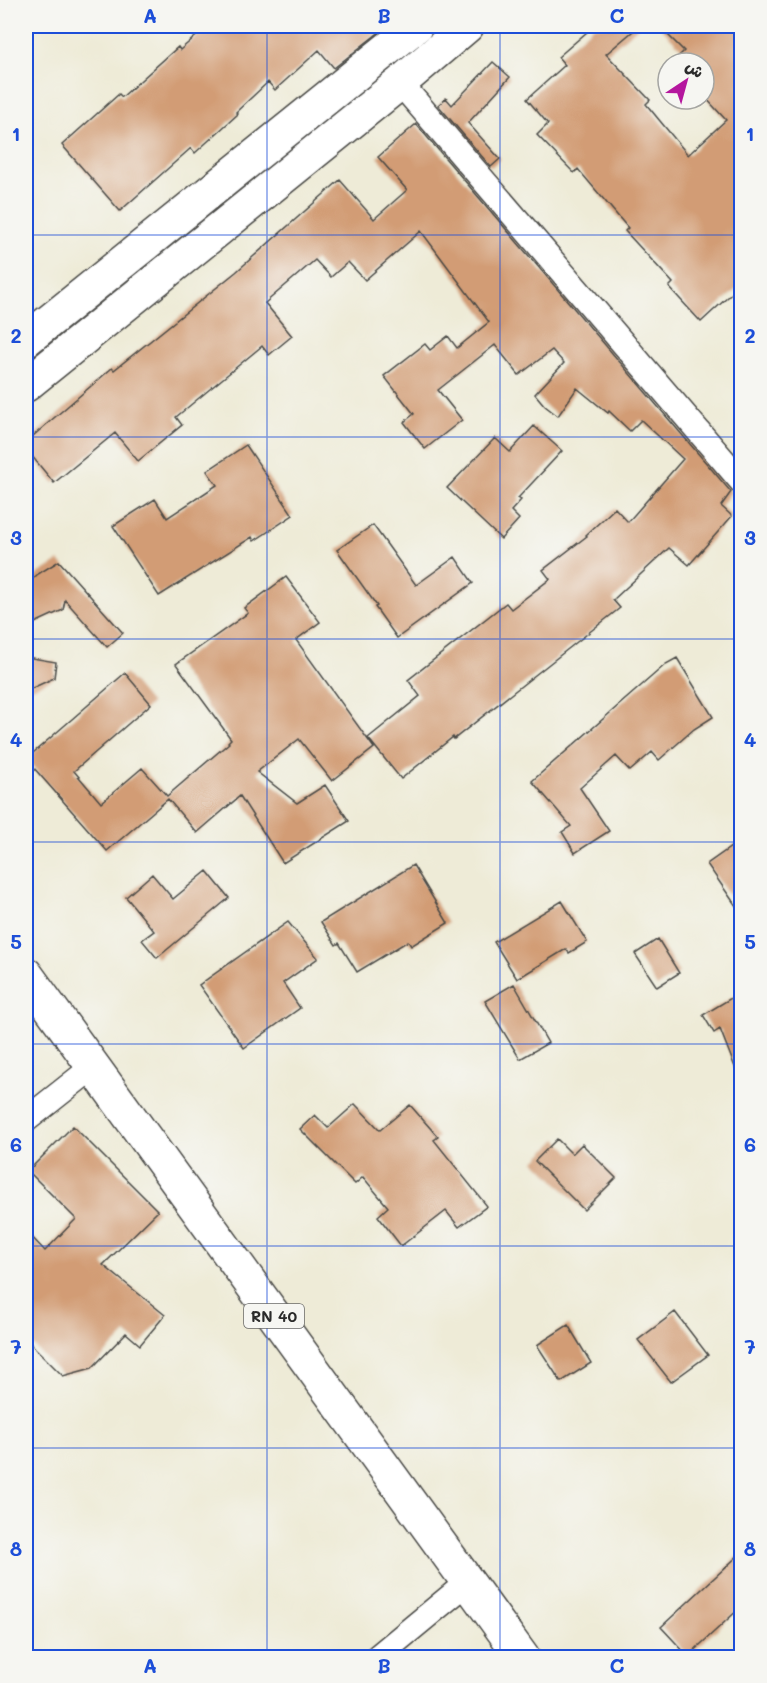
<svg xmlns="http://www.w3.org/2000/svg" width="767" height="1683" font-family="Mali,'Playpen Sans Arabic',sans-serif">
<rect width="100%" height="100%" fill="#f6f6f2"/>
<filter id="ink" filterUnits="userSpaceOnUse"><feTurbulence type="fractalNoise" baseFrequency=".0167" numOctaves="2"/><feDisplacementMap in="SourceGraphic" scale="12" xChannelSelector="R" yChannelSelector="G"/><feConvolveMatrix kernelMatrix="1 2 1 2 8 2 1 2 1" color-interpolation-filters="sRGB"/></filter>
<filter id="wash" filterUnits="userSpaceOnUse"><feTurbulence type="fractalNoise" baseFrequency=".008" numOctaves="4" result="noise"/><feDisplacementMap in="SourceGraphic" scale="24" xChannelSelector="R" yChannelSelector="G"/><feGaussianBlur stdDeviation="1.35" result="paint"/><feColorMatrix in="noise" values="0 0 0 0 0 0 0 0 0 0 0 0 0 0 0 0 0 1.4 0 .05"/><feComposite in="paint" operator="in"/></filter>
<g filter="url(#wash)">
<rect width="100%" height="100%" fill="#eeebd7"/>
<g id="blocks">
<path fill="#d29c75" d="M208,26H387L334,68L319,50L275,90L268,82L236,112L238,114L195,153L191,148L120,211L62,145L119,94L122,97L178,47L180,50Z
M594,26H639L606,54L650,100L646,104L688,155L726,120L704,96V63H672L684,51L659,26H741V285L701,322L669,287L673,283L625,231L628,228L578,169L574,173L537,135L548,124L527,99L565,65L558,57Z
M493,62L510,77L468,123L500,159L491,167L438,105L446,98L452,105Z
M416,124L731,492L721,506L732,516L689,565L669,548L613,600L620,608L454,739L453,737L401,779L368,738L420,696L408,680L506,603L511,609L550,579L543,570L587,536L586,535L615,508L628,522L683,459L641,420L630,431L609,411L608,413L577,388L558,416L545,406L535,394L564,363L552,350L519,375L495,345L438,390L462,420L425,449L404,422L414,414L384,376L425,344L430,350L448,336L457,348L489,322L421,231L365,280L348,262L331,277L315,260L265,303L292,336L269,355L262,346L176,417L182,425L138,461L115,433L54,483L26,449V442L112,368L114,370L236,272L340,180L374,219L407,190L378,157Z
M534,426L562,451L518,498L521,500L511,511L519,519L501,539L447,488L495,438L510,452Z
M246,445L293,515L254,541L252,537L159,596L113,526L155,499L167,518L217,485L207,471Z
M373,525L416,585L455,557L473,583L397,638L375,607L377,606L337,550Z
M59,561L123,633L107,647L65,600L63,610L26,627V585L38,574Z
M286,577L320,622L296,640L374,748L332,781L299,739L257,772L297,803L325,785L349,821L283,863L240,796L197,833L168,799L107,851L26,759L125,673L151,704L74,771L101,803L142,768L167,796L229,743L228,742L231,739L176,664L248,613L244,608Z
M26,657L56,662L54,678L26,691Z
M677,658L713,717L694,729L659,760L652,752L630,771L616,756L580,788L609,831L575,853L562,832L571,826L532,781L666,664Z
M741,840V913L707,864Z
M413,865L448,923L411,946L408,941L357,972L339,943L336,945L321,922Z
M207,871L229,898L157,958L142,940L154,931L126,897L152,874L173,899Z
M562,901L587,942L569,953L566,949L517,979L494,942Z
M288,922L318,958L283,983L300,1008L244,1048L199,985Z
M658,939L679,973L657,987L635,954Z
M514,984L548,1043L520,1059L485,1001Z
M741,992V1080H740L720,1029L714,1033L703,1015Z
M355,1104L380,1130L410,1105L438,1137L434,1140L487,1206L459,1227L446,1211L401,1246L378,1216L388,1207L363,1177L355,1184L300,1129L315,1115L328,1128Z
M73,1126L158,1211L103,1265L165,1315L140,1345L126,1333L92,1368L63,1376L26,1339V1231L45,1251L76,1219L28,1171Z
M557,1139L572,1154L582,1144L616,1178L584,1210L535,1161Z
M675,1312L708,1355L671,1382L638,1340Z
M568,1325L591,1363L561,1382L537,1345Z
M741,1553V1607L688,1656L661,1627Z"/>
</g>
</g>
<g filter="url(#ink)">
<use href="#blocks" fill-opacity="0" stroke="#484845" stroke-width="1.5"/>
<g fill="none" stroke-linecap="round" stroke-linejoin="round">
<g stroke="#484845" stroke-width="27">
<path id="street" d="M400,83L742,482
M26,1120L93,1067
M376,1658L468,1582"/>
</g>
<g stroke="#484845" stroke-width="36">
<path id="secondary" d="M26,340L416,26
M26,385L400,83L467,26"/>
</g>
<g stroke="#484845" stroke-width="36">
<path id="primary" d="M26,974L523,1658"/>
</g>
<use href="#street" stroke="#fff" stroke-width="24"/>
<use href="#secondary" stroke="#fff" stroke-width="33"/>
<use href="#primary" stroke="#fff" stroke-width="33"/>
</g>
</g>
<path fill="none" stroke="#1d4ed8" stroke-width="1.5" stroke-opacity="0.55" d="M267,26V1658M500,26V1658M26,235H742M26,437H742M26,639H742M26,842H742M26,1044H742M26,1246H742M26,1448H742"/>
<g text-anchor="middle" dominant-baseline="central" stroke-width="6" stroke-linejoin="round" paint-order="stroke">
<rect fill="#f6f6f2" stroke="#686867" stroke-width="1.5" x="244" y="1304" width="60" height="24" rx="4.5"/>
<g font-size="15" font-weight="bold" fill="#2b2b2b">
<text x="274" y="1316">RN 40</text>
</g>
</g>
<rect width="767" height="1683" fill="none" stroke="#f6f6f2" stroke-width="66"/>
<g transform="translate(686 81) rotate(36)"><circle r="28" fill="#f6f6f2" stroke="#a5a5a2" stroke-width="1.5"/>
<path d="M0-4.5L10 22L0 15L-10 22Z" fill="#b5179e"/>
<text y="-9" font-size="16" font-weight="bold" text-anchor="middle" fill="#2b2b2b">ش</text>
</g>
<rect x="33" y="33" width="701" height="1617" fill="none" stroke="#1d4ed8" stroke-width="2"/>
<g font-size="20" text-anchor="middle" font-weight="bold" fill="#1d4ed8">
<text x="150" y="23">A</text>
<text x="384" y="23">B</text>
<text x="617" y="23">C</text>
<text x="16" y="141">1</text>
<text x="750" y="141">1</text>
<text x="16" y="343">2</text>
<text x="750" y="343">2</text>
<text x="16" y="545">3</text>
<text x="750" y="545">3</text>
<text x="16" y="747">4</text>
<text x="750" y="747">4</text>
<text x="16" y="949">5</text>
<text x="750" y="949">5</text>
<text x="16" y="1152">6</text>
<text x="750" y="1152">6</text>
<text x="16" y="1354">7</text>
<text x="750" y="1354">7</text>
<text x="16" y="1556">8</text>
<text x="750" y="1556">8</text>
<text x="150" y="1673">A</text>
<text x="384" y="1673">B</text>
<text x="617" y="1673">C</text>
</g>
</svg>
